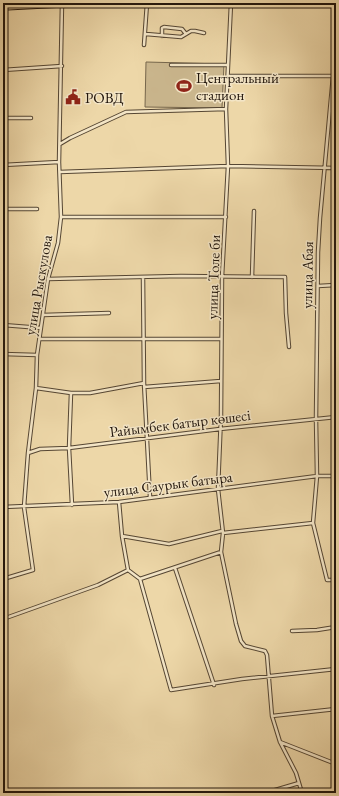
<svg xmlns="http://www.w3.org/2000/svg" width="339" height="796" font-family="'EB Garamond',serif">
<rect width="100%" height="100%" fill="#edd7a8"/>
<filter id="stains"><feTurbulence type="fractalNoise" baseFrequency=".005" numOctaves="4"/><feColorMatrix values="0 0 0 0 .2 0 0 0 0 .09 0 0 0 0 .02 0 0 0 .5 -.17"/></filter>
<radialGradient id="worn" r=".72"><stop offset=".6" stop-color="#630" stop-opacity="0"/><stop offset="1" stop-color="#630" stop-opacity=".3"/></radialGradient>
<path fill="#cab68d" stroke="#76664c" d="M146,62L224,64L222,108L145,107Z"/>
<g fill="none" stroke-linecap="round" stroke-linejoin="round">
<g stroke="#554633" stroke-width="4.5">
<path id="minor" d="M231,3L226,109L228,166L222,277L221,416L218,489L223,533L221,552L236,624L241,641L245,646L265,651L267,655L272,716L280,742L296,773L302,793
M146,34L181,37L191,31H195L204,33
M162,36V28L164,27L182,29L186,34
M144,45L147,3
M171,65H228
M3,70L62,66
M228,76H336
M333,76L320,218L318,252L316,419L317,476L313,523L327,580H336
M3,118H31
M60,144L70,138L126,112L226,109
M3,165L59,162
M60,172L228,166L336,168
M3,209H37
M61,217H226
M143,277L144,383L150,497
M252,277L254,211
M48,279L181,276L285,277L286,313L289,347
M318,286L336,285
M43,315L109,313
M3,325L41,328
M40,339H221
M3,354L37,355
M144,387L221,381
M36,388L71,393H90L144,383
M71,393L69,448L72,505
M28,453L40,449L69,448L220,429L336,417
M119,502L122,536L128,570L140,579L171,690L242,679L336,669
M3,507L119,502L317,476H336
M223,533L313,523
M122,536L169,544L222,531
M175,568L214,685
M3,579L33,570L24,507L28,453L36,388L37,355L48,279L58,243L61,217L59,162L62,3
M140,579L221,552
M3,619L98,585L128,570
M292,631L317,630L336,627
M272,716L336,709
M280,742L336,764
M265,793L299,783"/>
</g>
<g stroke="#22160c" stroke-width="5.5">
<path id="primary" d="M3,8L100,3"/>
</g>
<use href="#minor" stroke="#f3e5c6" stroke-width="2.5"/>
<use href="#primary" stroke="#edd7a8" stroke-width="3.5"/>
</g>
<defs>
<g id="stadium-bare" transform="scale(1.2)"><path d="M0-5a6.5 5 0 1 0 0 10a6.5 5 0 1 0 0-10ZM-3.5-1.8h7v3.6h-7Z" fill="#8f2418" stroke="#f3e5c6" stroke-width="2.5" paint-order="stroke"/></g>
<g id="civic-bare" transform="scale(1.2)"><path d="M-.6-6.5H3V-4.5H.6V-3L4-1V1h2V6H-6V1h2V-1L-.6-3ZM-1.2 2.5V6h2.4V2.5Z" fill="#8f2418" stroke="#f3e5c6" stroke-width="2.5" paint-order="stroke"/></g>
</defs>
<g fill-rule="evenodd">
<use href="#stadium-bare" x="184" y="86"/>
<use href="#civic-bare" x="73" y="97"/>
</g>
<g text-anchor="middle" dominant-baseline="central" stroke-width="3" stroke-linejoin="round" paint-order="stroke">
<g font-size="15" fill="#22160c" stroke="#f3e5c6" text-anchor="start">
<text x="196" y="77">Центральный<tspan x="196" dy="17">стадион</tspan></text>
<text x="85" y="97">РОВД</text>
</g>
<g font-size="15" fill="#22160c" stroke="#f3e5c6">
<text transform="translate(307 275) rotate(-89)">улица Абая</text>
<text transform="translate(213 277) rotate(-88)">улица Толе би</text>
<text transform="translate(38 285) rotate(-80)">улица Рыскулова</text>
<text transform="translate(180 423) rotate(-7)">Райымбек батыр көшесі</text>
<text transform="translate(168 484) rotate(-7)">улица Саурык батыра</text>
</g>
</g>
<rect width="339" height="796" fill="none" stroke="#edd7a8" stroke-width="16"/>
<rect x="4" y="4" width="331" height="788" fill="none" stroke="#22160c" stroke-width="2"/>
<rect x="8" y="8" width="323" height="780" fill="none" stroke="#22160c"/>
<rect width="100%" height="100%" filter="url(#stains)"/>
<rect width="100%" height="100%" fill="url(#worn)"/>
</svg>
